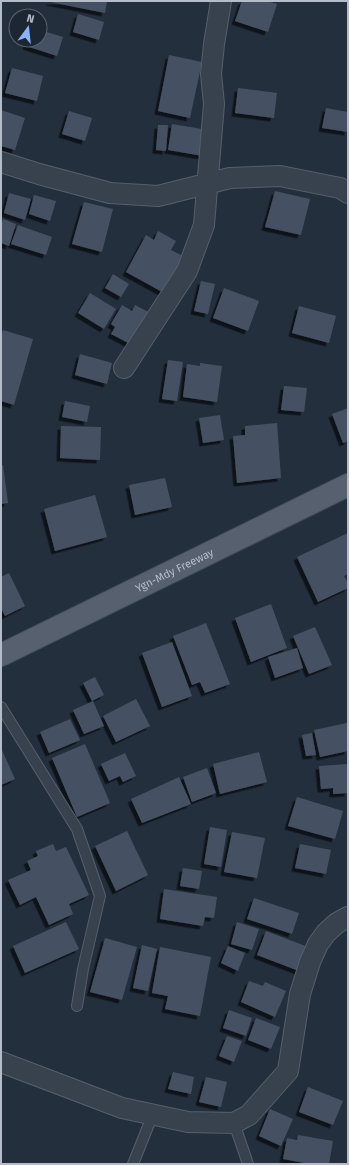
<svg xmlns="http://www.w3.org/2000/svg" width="349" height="1165" font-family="'Fira Sans',sans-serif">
<defs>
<filter id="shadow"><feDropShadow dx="-3.5" dy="3.5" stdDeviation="0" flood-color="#0009"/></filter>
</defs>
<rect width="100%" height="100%" fill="#242f3e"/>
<path fill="#455162" filter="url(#shadow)" d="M50,1H107L105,13L50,2Z
M242,1H267L277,4L268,32L235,21Z
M78,14L104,22L99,40L73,32Z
M40,30L63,37L57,56L26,46L28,40H40Z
M169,55L202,62L190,118L158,111Z
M12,68L43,76L37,101L5,93Z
M238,88L277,93L274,118L235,113Z
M326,108L348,112V132L322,128Z
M1,110L25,118L15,150L1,146Z
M69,111L92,118L85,141L62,134Z
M172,124L208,130L203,156L168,150Z
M158,125H168L166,151L156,150Z
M275,191L310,199L301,235L265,227Z
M9,193L31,199L25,220L4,213Z
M34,195L56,201L50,221L29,214Z
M84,202L113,209L102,252L72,244Z
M3,219L16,224L9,246L1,243V226Z
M18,225L52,237L46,255L11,244Z
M158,231L176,241L171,250L183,256L164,293L126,272L146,235L154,240Z
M113,274L129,284L121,297L105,288Z
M201,281L215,284L208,314L194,311Z
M224,288L259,301L248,331L213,318Z
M90,293L116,309L104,329L78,313Z
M122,305L132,311L135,305L154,315L136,347L111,334L115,327L111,324Z
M299,306L336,316L329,343L292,333Z
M3,330L33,339L14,405L1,401V336Z
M80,354L112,363L107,384L75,375Z
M168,360L183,362L177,401L162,399Z
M200,363L222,366L217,402L183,397L187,364L200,366Z
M284,386L307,388L304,412L281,410Z
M65,401L90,406L87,422L62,417Z
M348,408V441L343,443L332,414Z
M220,415L224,440L203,443L199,418Z
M277,423L281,478L237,483L233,436L245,435V426Z
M61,426L101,427L100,460L60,458Z
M3,465L8,503L1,504V466Z
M165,478L172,507L135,515L129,485Z
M95,495L107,537L55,551L44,509Z
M348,533V574L344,576L348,583V588L318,602L297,557Z
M9,573L25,606L5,616L1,608V577Z
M271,604L287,648L251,662L235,618Z
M206,623L230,684L205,693L200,682L192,685L173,636Z
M315,627L332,665L309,674L293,636Z
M172,642L192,696L162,707L142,653Z
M297,648L303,668L275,678L268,657Z
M95,677L104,695L92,701L83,683Z
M136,699L150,726L116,742L103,716Z
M93,701L104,726L84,734L73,710Z
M70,719L80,740L49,753L40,732Z
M347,723L348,751L320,757L314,730Z
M312,733L316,755L306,756L302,735Z
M85,744L110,803L77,817L52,758Z
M1,748L15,779L1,785Z
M259,752L267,782L220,794L213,764Z
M125,753L136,776L123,782L120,776L109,781L101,764Z
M348,764V793L333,794V788L321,789L319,766Z
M207,768L216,793L192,802L183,777Z
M179,777L191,804L142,823L131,799Z
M297,797L343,811L335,839L288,826Z
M210,827L227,830L221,867L204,864Z
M127,831L148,875L116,891L95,846Z
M232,832L265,838L257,878L224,872Z
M53,844L56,851L66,847L89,895L69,904L73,914L49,925L36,897L20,905L8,880L31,870L27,861L38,856L36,851Z
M300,844L331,850L326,874L295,868Z
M183,868L202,871L199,889L180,886Z
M164,889L217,897L214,918L205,917L203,926L160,919Z
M254,898L299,913L292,934L247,919Z
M66,922L79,949L25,973L13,946Z
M237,922L259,929L252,950L231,944Z
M266,931L308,947L299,971L257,955Z
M105,938L137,947L122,1000L90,992Z
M142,945L157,949L148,991L133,988Z
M228,946L245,953L238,971L221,963Z
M160,947L211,957L200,1016L165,1009L168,996L152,993Z
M249,981L263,986L265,982L286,991L275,1017L241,1002Z
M229,1010L252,1018L246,1036L223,1028Z
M256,1018L280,1027L271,1049L248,1040Z
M227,1036L242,1041L234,1062L219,1056Z
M173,1072L194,1077L191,1094L168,1089Z
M206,1077L227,1082L221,1107L199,1102Z
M308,1087L343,1101L333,1125L299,1112Z
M270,1109L293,1119L281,1146L259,1136Z
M298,1135L333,1141L329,1164H310L283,1159L287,1138L297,1140Z"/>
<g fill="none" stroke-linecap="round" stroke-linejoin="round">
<g stroke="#565f6c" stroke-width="12">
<path id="service" d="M1,707L77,829L100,896L83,969L77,1006
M234,1123L248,1164
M133,1164L153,1114"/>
</g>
<g stroke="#565f6c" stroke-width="22">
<path id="minor" d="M1,162L39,174L110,193L158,196L230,178L280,176L340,188L348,193
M124,368L187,271L204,225L214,104L211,74L214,44L221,1
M1,1062L122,1108L188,1122L234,1123L249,1115L288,1071L300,994L310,962L318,944L326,933L337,923L348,917"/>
</g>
<g stroke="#414a57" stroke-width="24">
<g id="primary">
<path id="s1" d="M1,655L348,485"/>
</g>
</g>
<use href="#service" stroke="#38414e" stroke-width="10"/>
<use href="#minor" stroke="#38414e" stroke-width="20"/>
<use href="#primary" stroke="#56606e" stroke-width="22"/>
</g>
<g text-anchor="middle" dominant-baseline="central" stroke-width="3" stroke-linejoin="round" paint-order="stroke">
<g font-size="11" fill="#b4bcc9" stroke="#1d2633">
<text stroke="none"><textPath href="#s1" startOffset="193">Ygn-Mdy Freeway</textPath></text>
</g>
</g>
<rect width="349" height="1165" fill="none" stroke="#b4bcc9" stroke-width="4"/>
<g transform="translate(28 28) rotate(15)"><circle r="19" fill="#1d2633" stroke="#59626f"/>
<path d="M0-3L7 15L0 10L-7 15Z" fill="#8ab4f8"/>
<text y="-6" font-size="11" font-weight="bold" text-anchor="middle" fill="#b4bcc9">N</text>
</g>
</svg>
